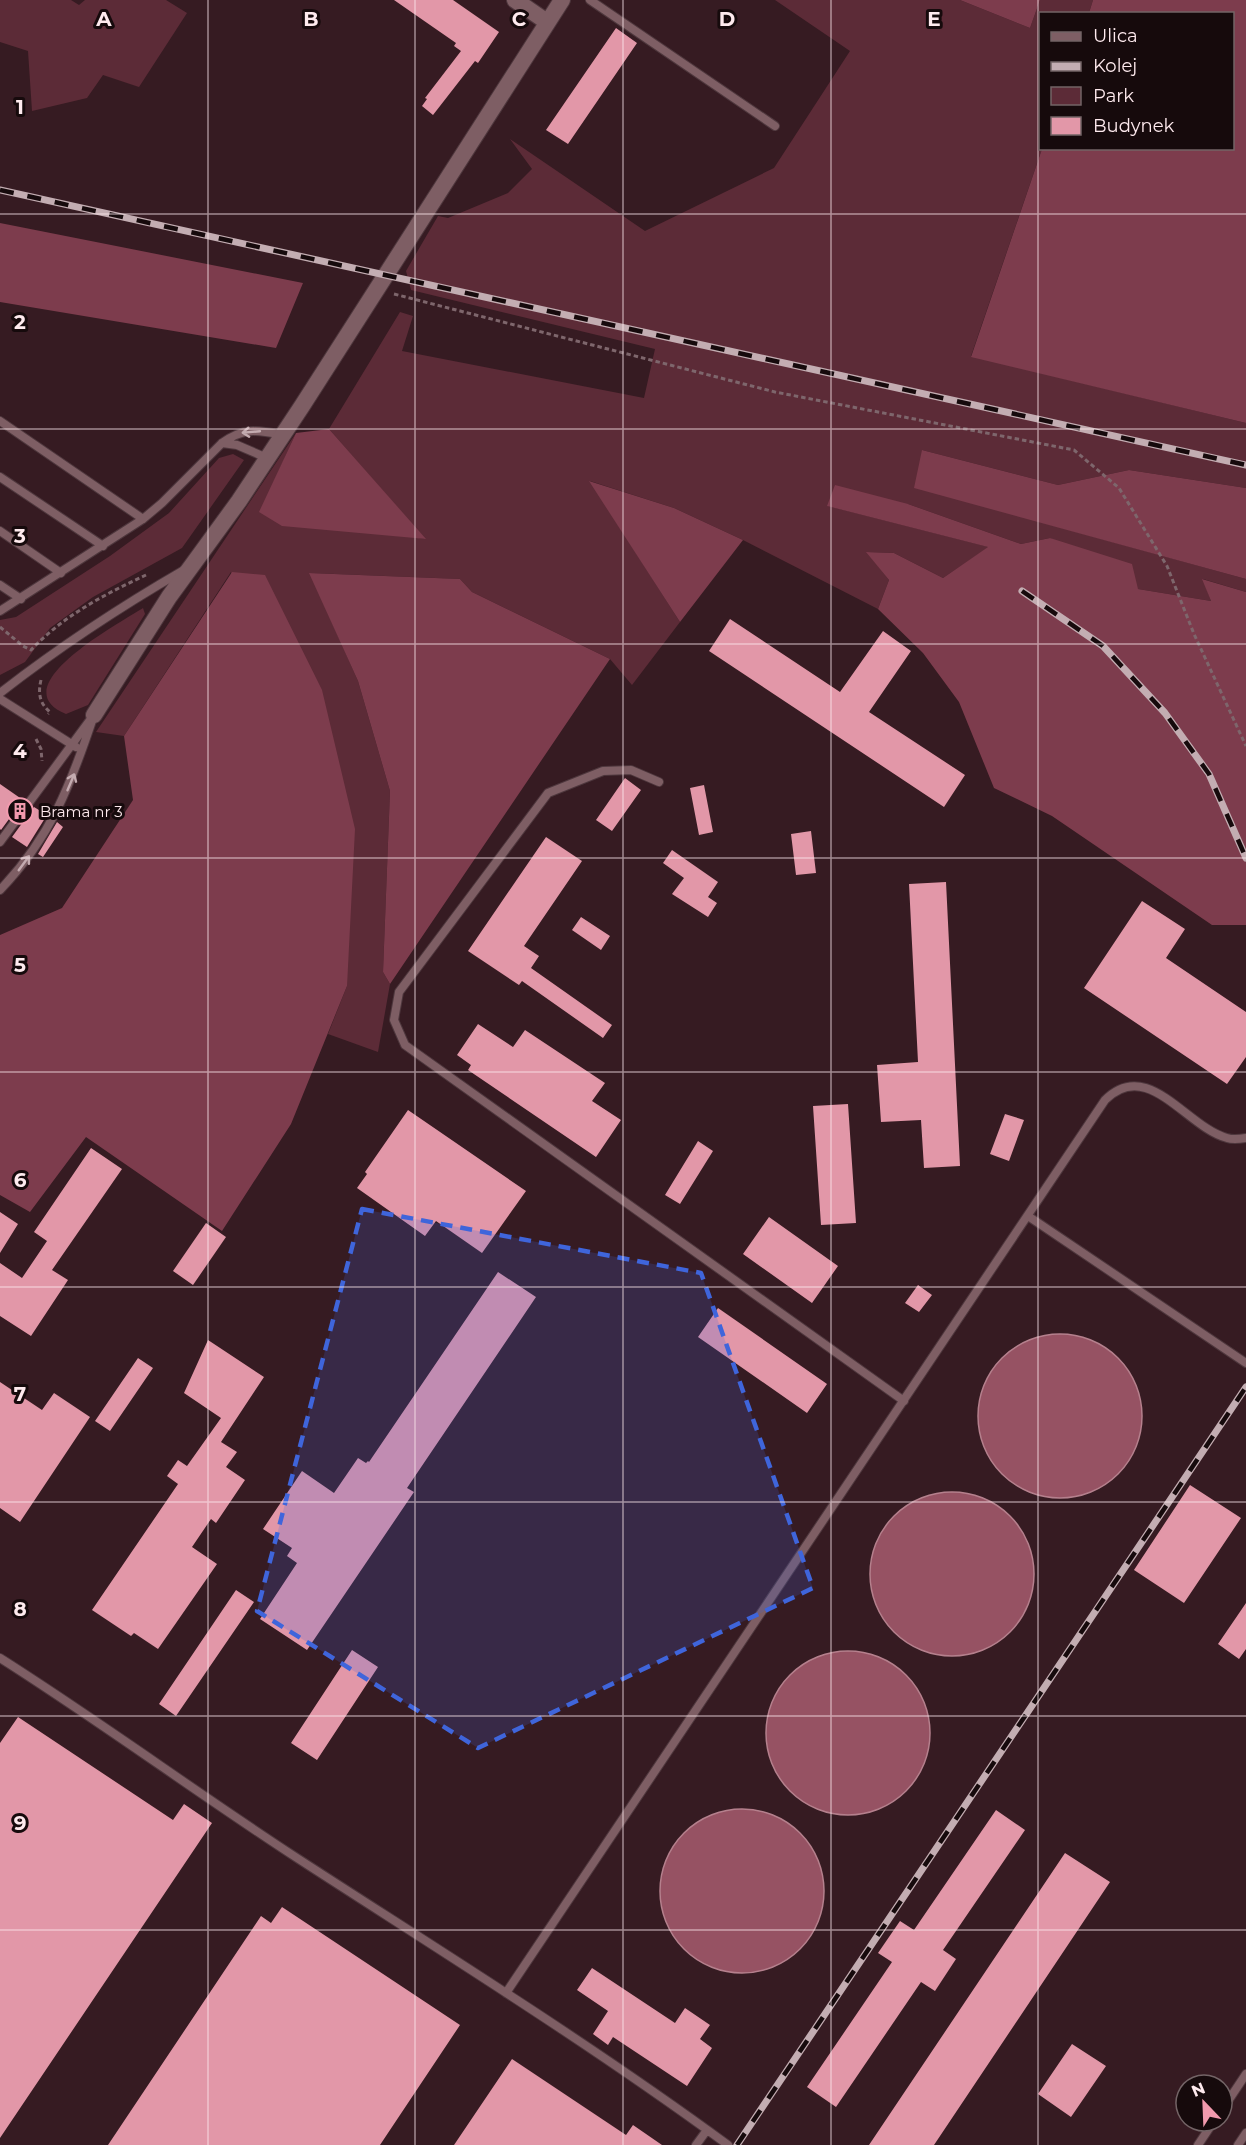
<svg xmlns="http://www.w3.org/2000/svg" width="1246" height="2145" font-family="Montserrat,sans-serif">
<rect width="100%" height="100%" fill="#361b22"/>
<path fill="#5c2b37" d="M0,0H71L79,5L85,0H166L187,13L139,87L103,75L87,98L32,111L28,51L0,42Z
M775,0H960L1030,28L1040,0H1093L1089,13L1040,14V148L1042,149L971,356L1246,423V488L1129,470L1058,485L922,450L1044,523L1246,579V592L1203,579L1211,601L1138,589L1050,538L1021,544L908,504L828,506L989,547L943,578L894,553L867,552L889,580L878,609L743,540L674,508L590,481L680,622L632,685L610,659L472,592L460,579L310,573L358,681L390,791L383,972L390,984L378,1052L328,1034L347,986L231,572L124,736L96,732L296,433L260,512L425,539L329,429L400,312L413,316L402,351L644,398L655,349L411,290L406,271L438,216L448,218L508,193L532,169L510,139L645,231L774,168L850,51Z
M233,454L244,460L182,548L93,597L50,628L25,662L0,675V620L16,617L110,556L169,513L219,458Z
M143,608L145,614L88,705L66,714C0,687 120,623 143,608Z"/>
<path fill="#7d3c4d" d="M960,0H1040L1030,28Z
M1093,0H1246V423L971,357L1042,149L1232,148V14L1089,13Z
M0,223L303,283L276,348L0,302Z
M329,429L426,539L282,526L259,512L296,433Z
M922,450L1058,485L1129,470L1246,488V579L914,488Z
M589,481L674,508L743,540L680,622Z
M835,485L908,504L1021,544L1050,538L1132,564L1138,589L1211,601L1202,579L1246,592V925H1212L1052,816L994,788L959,702L923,653L878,609L889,580L866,552L894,553L943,578L988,547L827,506Z
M232,572L265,575L322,690L355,829L347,986L291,1124L222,1231L86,1137L30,1212L0,1195V935L62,908L133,800L124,736Z
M309,573L460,579L472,592L610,659L390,984L383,972L390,791L358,681Z"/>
<path fill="#965263" stroke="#b5808d" stroke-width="1.5" d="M978 1416a82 82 0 1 1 164 0a82 82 0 1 1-164 0Z
M870 1574a82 82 0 1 1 164 0a82 82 0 1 1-164 0Z
M766 1733a82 82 0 1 1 164 0a82 82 0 1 1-164 0Z
M660 1891a82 82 0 1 1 164 0a82 82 0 1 1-164 0Z"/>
<path fill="#e297a8" d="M394,0H453L499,32L478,63L475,61L433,115L422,106L427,99L425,98L461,51L454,46L456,43Z
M616,28L637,43L568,144L546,130Z
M730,619L840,692L883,631L911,651L869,712L965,775L944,807L709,651Z
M625,778L641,790L612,831L596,820Z
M0,784L23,800L1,830L0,829Z
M704,785L713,832L699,835L690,788Z
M34,807L47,815L27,847L12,837Z
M57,822L63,827L43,857L38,854Z
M811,831L816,873L796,875L791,834Z
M546,837L582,861L524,946L539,956L531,968L612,1025L603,1038L522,981L519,985L468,951Z
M672,850L718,882L708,897L717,903L708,917L672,894L684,878L663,863Z
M946,882L960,1166L924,1168L921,1120L881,1122L877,1065L918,1062L909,884Z
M1142,901L1185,929L1166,958L1246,1012V1057L1227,1084L1084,988Z
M581,917L610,936L601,950L572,930Z
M478,1024L513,1047L525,1030L605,1083L592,1101L621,1120L596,1157L468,1070L471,1065L457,1055Z
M848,1104L856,1223L821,1225L813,1106Z
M408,1110L526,1191L482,1253L436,1221L425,1236L357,1188L367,1174L365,1172Z
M1005,1114L1024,1120L1009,1161L990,1154Z
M698,1141L713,1151L680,1204L665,1195Z
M91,1148L122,1169L52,1270L68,1280L31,1336L0,1316V1263L22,1278L47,1241L34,1232Z
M0,1212L18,1224L0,1253Z
M769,1217L838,1266L812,1303L743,1254Z
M206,1223L226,1237L193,1285L173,1271Z
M498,1272L536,1297L407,1488L414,1492L307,1650L260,1619L297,1563L287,1556L292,1548L263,1529L302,1471L334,1493L358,1458L366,1463L368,1461L369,1462Z
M918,1285L932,1295L919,1312L905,1303Z
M718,1308L827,1384L807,1413L698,1337Z
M208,1340L264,1377L221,1442L237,1452L226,1467L245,1480L216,1523L211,1519L192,1547L217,1564L158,1649L134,1633L131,1636L92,1610L178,1484L167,1476L178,1460L187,1466L221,1418L184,1393Z
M138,1358L153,1368L110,1431L95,1421Z
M0,1382L42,1410L54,1393L90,1417L20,1522L0,1508Z
M1190,1485L1241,1518L1184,1603L1134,1570Z
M236,1590L254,1602L176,1716L159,1704Z
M1246,1603V1649L1239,1659L1218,1644Z
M352,1650L378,1667L317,1760L291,1743Z
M18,1717L173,1820L184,1804L212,1823L0,2138V1743Z
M996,1810L1025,1830L943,1950L956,1959L935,1991L921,1982L836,2107L807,2087L892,1962L878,1953L900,1921L914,1930Z
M1065,1853L1110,1882L934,2145H869Z
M282,1907L460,2025L380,2145H108L261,1916L271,1923Z
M592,1968L675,2023L685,2008L710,2025L700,2039L712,2048L687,2086L613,2037L608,2045L593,2034L608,2011L577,1990Z
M1072,2044L1106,2066L1071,2117L1038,2094Z
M512,2059L626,2135L633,2125L662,2145H454Z"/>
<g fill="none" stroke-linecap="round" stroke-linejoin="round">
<g stroke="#4e373d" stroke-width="10">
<path id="lane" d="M590,0L775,126
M0,421L143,519
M222,443L237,445L267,458
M0,477L103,546
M0,531L61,573
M0,585L21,599
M0,611L143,519L162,503L222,443C244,427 257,430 283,435
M0,693C58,648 120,607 184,570
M0,699L76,747
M659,782L631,770L603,771L548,793L399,992L394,1020L405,1045L904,1401
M0,842L90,720
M0,890C51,837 71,784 94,715
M1028,1216L1246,1363
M0,1658C101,1722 197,1793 297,1858C442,1952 589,2043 728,2145
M506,1993L1105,1100C1148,1057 1186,1127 1227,1138C1233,1140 1240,1139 1246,1138
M1222,2110L1246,2074
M696,2145L707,2130
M1198,2145L1214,2121
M1238,2145L1246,2133"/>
</g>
<g stroke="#4e373d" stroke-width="18">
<path id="street" d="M515,0L547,22
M94,715L169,597L239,501L302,406L562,0"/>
</g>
<path stroke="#7e666c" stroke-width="3" stroke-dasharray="4.5 3" stroke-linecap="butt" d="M394,294L775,392L1074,450L1119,488L1167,566L1194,634L1246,746
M0,627L23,646L31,650C63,616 105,594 146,575
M41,680C38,692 39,703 50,712L48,714
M36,739L41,749L42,761"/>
<use href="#lane" stroke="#7e5e64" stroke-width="8"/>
<use href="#street" stroke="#7e5e64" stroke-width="16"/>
<g stroke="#c3adb2" stroke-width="7">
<path id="rail" d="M0,190L1246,465
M1022,591L1103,646L1165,713L1209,774L1246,858
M737,2145L1246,1387"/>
</g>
<use href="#rail" stroke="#160a0c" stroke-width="4.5" stroke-dasharray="14" stroke-linecap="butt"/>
</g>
<defs><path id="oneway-shaft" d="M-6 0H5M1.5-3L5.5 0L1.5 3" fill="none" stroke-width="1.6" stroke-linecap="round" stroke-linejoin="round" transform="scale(1.5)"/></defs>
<g stroke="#c4abb0">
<use href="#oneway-shaft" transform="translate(251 432) rotate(175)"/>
<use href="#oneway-shaft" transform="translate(71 782) rotate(-67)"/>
<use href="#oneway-shaft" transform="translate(24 863) rotate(-54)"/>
</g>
<path fill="#3f65db" fill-opacity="0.2" stroke="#3f65db" stroke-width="4.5" stroke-dasharray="12 8" stroke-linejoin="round" d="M362,1209L701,1273L813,1588L478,1748L257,1611Z"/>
<path fill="none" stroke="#feeaee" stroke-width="1.5" stroke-opacity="0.55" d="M208,0V2145M415,0V2145M623,0V2145M831,0V2145M1038,0V2145M0,214H1246M0,429H1246M0,644H1246M0,858H1246M0,1072H1246M0,1287H1246M0,1502H1246M0,1716H1246M0,1930H1246"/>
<defs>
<g id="building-ring" transform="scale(1.35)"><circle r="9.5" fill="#160a0c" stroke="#f29aae" stroke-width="1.5"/><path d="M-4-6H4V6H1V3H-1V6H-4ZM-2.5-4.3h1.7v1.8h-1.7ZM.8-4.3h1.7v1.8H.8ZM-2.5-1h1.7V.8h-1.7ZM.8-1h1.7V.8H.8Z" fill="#f29aae"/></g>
</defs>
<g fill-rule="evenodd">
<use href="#building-ring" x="20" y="811"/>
</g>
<g text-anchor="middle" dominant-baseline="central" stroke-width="6" stroke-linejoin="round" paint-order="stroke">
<g font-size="15" fill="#feeaee" stroke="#160a0c" text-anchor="start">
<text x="40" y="811">Brama nr 3</text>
</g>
</g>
<g font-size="20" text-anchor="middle" font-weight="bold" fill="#feeaee" stroke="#160a0c" stroke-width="6" stroke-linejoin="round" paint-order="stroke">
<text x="104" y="26">A</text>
<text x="311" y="26">B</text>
<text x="519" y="26">C</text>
<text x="727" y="26">D</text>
<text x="934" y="26">E</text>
<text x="20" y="114">1</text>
<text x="20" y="329">2</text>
<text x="20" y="543">3</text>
<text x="20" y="758">4</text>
<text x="20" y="972">5</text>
<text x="20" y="1187">6</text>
<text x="20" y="1401">7</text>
<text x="20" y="1616">8</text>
<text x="20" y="1830">9</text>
</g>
<rect x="1039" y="12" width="195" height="138" fill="#160a0c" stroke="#736466" stroke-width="1.5"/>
<rect x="1051" y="32" width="30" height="9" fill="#7e5e64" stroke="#736466" stroke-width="1.5"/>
<text x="1093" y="42" font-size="18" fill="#feeaee">Ulica</text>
<rect x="1051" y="62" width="30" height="9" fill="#c3adb2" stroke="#736466" stroke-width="1.5"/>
<text x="1093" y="72" font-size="18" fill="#feeaee">Kolej</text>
<rect x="1051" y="87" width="30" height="18" fill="#5c2b37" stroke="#736466" stroke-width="1.5"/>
<text x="1093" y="102" font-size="18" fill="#feeaee">Park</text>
<rect x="1051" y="117" width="30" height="18" fill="#e297a8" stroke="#736466" stroke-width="1.5"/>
<text x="1093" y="132" font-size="18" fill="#feeaee">Budynek</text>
<g transform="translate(1204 2103) rotate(337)"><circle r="28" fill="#160a0c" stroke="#736466" stroke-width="1.5"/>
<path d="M0-4.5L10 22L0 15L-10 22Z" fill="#f29aae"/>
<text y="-9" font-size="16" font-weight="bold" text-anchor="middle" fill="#feeaee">N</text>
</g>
</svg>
